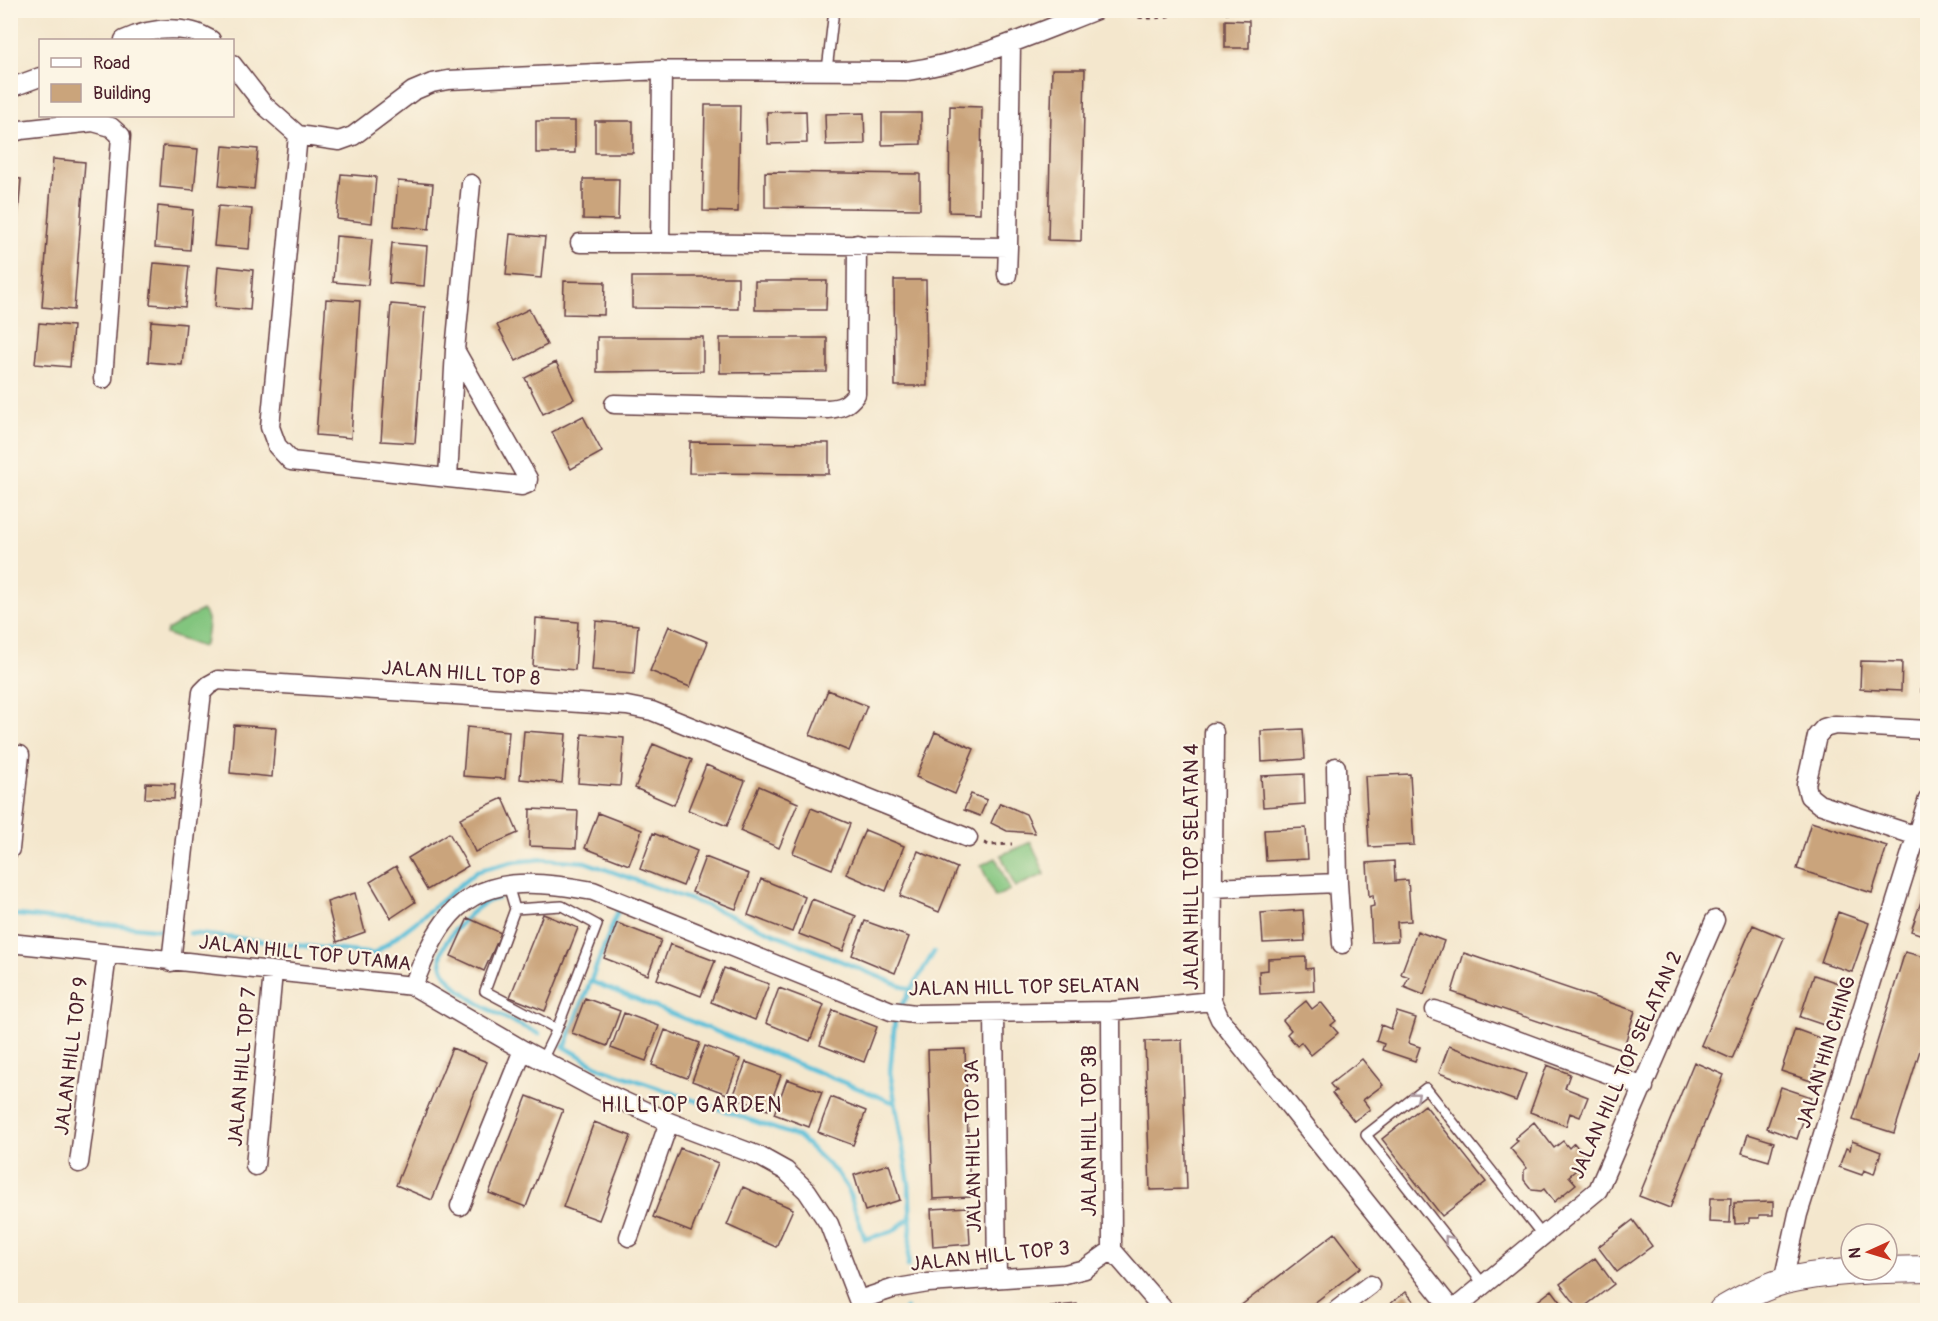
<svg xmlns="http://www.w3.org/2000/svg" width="1938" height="1321" font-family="Pangolin,sans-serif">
<rect width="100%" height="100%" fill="#fcf5e5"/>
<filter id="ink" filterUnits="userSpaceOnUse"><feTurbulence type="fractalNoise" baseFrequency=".0167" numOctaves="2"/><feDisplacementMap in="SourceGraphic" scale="12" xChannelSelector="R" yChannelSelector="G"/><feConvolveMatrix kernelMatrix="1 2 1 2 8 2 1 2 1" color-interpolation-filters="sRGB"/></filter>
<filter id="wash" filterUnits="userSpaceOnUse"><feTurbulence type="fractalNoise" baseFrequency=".008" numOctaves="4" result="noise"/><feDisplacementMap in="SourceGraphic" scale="24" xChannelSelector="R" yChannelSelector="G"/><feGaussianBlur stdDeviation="1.35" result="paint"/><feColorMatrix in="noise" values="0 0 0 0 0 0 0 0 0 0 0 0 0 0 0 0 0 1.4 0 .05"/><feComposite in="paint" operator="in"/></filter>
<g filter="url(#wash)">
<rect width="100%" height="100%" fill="#f4e7cd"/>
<path fill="#82c57e" stroke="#667254" stroke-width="1.5" d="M202,610C211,618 207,633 205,644L202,647L166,634L167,630Z
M1031,842L1045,874L1015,887L1001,855Z
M996,858L1010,890L995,897L981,865Z"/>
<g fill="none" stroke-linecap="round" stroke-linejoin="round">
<path stroke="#5bc0d9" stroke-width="4.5" d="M498,898C479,902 466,918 454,931C448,939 440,950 441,961C444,993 514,1022 539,1034
M17,915L163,930
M190,933L374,954L417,921L477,871L513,862L543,859L585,862L705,905L911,990
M590,981L895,1103
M900,1008L934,952
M893,1018L895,1019L890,1072L909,1183L911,1227L908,1266
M563,1046L601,1068L799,1137L837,1173L848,1189L865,1239L893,1231L911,1217
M565,1047L619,908L620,909
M905,1310L906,1309"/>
</g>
<g id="blocks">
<path fill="#caa47b" d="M1225,20L1249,21V48H1225Z
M1052,69H1085L1081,241L1048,240Z
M705,105H740L738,212L703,211Z
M950,106L982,107L980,213L949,212Z
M806,111L807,143L768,144L767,112Z
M864,113L865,144L826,145L825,114Z
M882,113H921V144L882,145Z
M536,121H575V153H536Z
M595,121H633V153H595Z
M163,146L198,149L194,190L160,187Z
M223,146L258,149L254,189L219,186Z
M53,159L85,162L74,310L42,307Z
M765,172L920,174V209L765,207Z
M341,174L376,177L372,223L337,219Z
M10,178L21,179L12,288H10Z
M583,179H619L618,220L583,219Z
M398,181L433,184L429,229L394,226Z
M158,206L193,210L190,250L155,247Z
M218,206L252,209L249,249L214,246Z
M510,234L545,237L541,278L506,275Z
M336,236L372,239L368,285L333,282Z
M392,243L427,246L424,286L389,283Z
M154,263L189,266L185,307L150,304Z
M218,266L253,270L250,310L215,307Z
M632,277H738V309L632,308Z
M894,280H926L927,386H895Z
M564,281L605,282L604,315L563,314Z
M755,281H827L826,310H755Z
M326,299L360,301L351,438L316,435Z
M391,304L425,307L415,443L381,441Z
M529,309L547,345L516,361L497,325Z
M151,321L186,324L182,365L148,362Z
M39,323L73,326L70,367L35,364Z
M597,337H703V371L597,372Z
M720,338H827V372L720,373Z
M556,362L574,399L543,414L525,378Z
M583,416L602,452L571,469L552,432Z
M690,442L829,443V474L689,473Z
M536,618L578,622L575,670L533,666Z
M596,621L638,625L634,673L592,670Z
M669,626L708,642L690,687L650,671Z
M1861,661L1902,662L1901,691L1860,689Z
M1922,664H1928V692H1921Z
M828,690L867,706L849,751L810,735Z
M234,725L276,728L272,777L230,773Z
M467,727L509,731L505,779L463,776Z
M1303,729L1305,759L1262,762L1261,731Z
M524,731L566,734L562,783L520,779Z
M935,732L974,749L955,794L916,777Z
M582,734L624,738L620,786L578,783Z
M653,744L692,760L674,805L635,788Z
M706,765L745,781L727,826L688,810Z
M1304,774L1305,804L1263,807L1261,776Z
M1410,774L1414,845L1369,847L1365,776Z
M146,783L175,784L174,799L145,798Z
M759,786L798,803L779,848L740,831Z
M971,794L987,800L980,816L964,810Z
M503,798L518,833L475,852L460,818Z
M1000,803L1026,814L1035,833L1007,831L991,823Z
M811,808L850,824L832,869L793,853Z
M530,809L578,811L576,848L529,846Z
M598,813L642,830L629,865L585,848Z
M1811,822L1887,846L1872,893L1797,869Z
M1306,828L1308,859L1266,861L1264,830Z
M865,830L904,846L886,891L846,874Z
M449,833L468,866L427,890L408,858Z
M653,833L697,851L683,886L640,869Z
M918,851L957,868L939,912L900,896Z
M705,857L749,874L736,909L692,892Z
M1394,861L1395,881L1408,880L1411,921L1397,922L1398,941L1372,942L1370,907L1374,906L1373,895L1369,896L1367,863Z
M396,866L415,902L391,918L370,882Z
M761,879L805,897L792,932L748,915Z
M1928,881V937L1911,931Z
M355,893L365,932L337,942L327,902Z
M812,899L856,916L843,951L799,934Z
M1303,910L1305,941L1263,943L1261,913Z
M1838,912L1869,923L1852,972L1821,962Z
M543,914L578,928L545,1011L510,997Z
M468,918L501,933L484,971L451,956Z
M865,921L909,937L895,973L852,955Z
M617,923L661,940L648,975L604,958Z
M1753,925L1784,938L1732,1059L1701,1045Z
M1417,931L1444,941L1424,995L1404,987L1409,977L1401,974Z
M670,944L715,961L701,996L657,979Z
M1905,952L1928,958V1025L1894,1133L1853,1120Z
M1464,953L1635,1011L1623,1050L1452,992Z
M1306,957V969L1313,968L1314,991L1260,994L1259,971L1268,970V959Z
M724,968L769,984L755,1020L711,1002Z
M1814,975L1844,985L1830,1027L1800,1017Z
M779,988L824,1005L810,1041L766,1023Z
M585,998L620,1011L607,1046L572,1033Z
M1306,1001L1312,1009L1321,1002L1336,1021L1331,1025L1338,1033L1311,1055L1301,1042L1297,1046L1287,1034L1291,1030L1283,1020Z
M833,1010L877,1027L864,1062L820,1045Z
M1397,1012L1416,1018L1408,1043L1420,1047L1415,1061L1382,1050L1384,1044L1376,1041L1381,1025L1391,1029Z
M624,1013L659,1026L646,1061L611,1048Z
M1795,1029L1825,1040L1811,1081L1781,1071Z
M665,1030L700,1043L687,1078L652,1065Z
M1182,1040L1187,1189L1150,1190L1145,1041Z
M705,1046L740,1059L727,1094L692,1081Z
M1449,1046L1526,1074L1516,1101L1439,1073Z
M452,1048L487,1062L432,1200L396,1185Z
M965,1049L970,1197L933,1199L928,1050Z
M1362,1059L1383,1085L1363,1100L1370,1109L1354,1121L1332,1093L1336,1091L1330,1084Z
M746,1062L781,1075L768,1110L733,1097Z
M1694,1062L1724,1075L1670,1208L1639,1196Z
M1547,1065L1570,1074L1565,1088L1588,1097L1580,1117L1570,1113L1566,1126L1530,1112Z
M787,1079L822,1092L809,1127L774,1114Z
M1781,1087L1811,1097L1797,1139L1767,1128Z
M527,1096L563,1110L526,1207L489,1193Z
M831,1097L866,1111L853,1145L818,1132Z
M1425,1105L1486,1182L1442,1216L1382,1139Z
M594,1122L631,1136L599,1220L563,1207Z
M1534,1122L1554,1148L1563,1141L1569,1148L1574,1143L1584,1155L1578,1160L1582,1165L1569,1176L1576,1184L1554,1202L1544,1189L1541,1191L1532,1190L1524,1180V1170L1527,1168L1510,1148L1518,1141L1515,1138Z
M1748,1134L1774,1142L1769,1161L1742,1153Z
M1852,1141L1881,1152L1874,1174L1864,1170L1862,1175L1839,1167L1846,1148L1850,1150Z
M680,1148L718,1163L691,1232L653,1217Z
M889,1164L900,1200L865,1211L854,1175Z
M743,1187L793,1209L776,1247L727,1225Z
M1710,1198H1731L1730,1223L1709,1222Z
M1773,1202V1215H1759V1218H1749V1223L1735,1224L1734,1203Z
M968,1207L970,1244L933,1247L931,1209Z
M1633,1220L1652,1246L1617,1272L1598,1247Z
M1335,1233L1361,1267L1305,1310H1235Z
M1595,1258L1614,1284L1580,1310L1560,1284Z
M1552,1290L1567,1310H1526Z
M1406,1292L1421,1310H1382Z
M1077,1304L1078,1310H1027V1309Z"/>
</g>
</g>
<g filter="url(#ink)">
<use href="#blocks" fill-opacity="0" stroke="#643d43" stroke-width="1.5"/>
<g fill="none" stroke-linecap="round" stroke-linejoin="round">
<g stroke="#643d43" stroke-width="12">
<path id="service" d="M827,70L834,10
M508,885L515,909
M562,906L597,925L557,1029L485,991L515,909Z
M542,1060L557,1029
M1484,1285L1366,1135L1426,1088L1543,1236"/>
</g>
<g stroke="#643d43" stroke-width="21">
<path id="minor" d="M124,40C144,31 167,27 189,31C197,32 205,37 211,40
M232,64L264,105L298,135L270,427L277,446L291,461L522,486L527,484L528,479L455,350L471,184
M662,70L660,243L1008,247L1011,44
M10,88L40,77
M10,133L21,130L93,122L111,127L121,136L103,379
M298,135L339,141L353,136L413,91L432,83L448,80L662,70L907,71C972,62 1034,34 1096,10
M580,243H660
M1007,275L1008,247
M614,404L828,409C841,408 848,405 856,394L857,244
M448,478L455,350
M1336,767L1338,883L1342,944
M1917,836L1819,804L1809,796L1806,785L1817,736L1824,728L1835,725L1928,730
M10,849L20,755
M1212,888L1338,883
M10,943L413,986L523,1050L594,1088L669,1122L759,1156L786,1171L807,1191L829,1224L862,1310
M171,962L202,692L209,685L218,680L627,706L652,711L968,838
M413,986C422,964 430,942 444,923C479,873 541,881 593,891L891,1011L915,1014L1111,1011L1212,1001L1220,1019L1452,1310
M1212,1001L1214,732
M1435,1010L1644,1087
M1111,1011L1112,1250
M994,1014L997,1278
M79,1163L107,955
M255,1166L273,972
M460,1206L523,1050
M629,1237L669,1122
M1783,1282L1798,1214L1928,799
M859,1300L892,1289L928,1283L1065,1274L1085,1269L1112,1250L1164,1310
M1337,1310L1370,1285
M1453,1310L1598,1190L1715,920"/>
</g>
<g stroke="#643d43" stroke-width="28">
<path id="secondary" d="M1722,1310C1742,1298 1762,1287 1785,1281C1830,1270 1881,1270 1928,1269"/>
</g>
<path stroke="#643d43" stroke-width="3" stroke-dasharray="4.5 4.5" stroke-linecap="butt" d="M1122,10C1139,23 1168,18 1188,10
M1225,10L1230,17
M984,843L989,845L1012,844"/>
<use href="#service" stroke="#fff" stroke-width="9"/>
<use href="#minor" stroke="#fff" stroke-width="18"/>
<use href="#secondary" stroke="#fff" stroke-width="26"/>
</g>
<defs><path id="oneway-chevron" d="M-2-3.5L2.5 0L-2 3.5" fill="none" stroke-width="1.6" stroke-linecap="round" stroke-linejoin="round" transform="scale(1.5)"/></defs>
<g stroke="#ae9aa0">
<use href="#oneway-chevron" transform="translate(1416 1096) rotate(-39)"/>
<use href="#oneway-chevron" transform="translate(1448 1239) rotate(-128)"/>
</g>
</g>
<g text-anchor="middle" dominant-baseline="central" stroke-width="4.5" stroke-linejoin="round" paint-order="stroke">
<g font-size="20" fill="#4a1f2b" stroke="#fcf5e5">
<text transform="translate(461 673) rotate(4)">JALAN HILL TOP 8</text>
<text transform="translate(1191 867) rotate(-90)">JALAN HILL TOP SELATAN 4</text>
<text transform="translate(305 953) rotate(6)">JALAN HILL TOP UTAMA</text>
<text transform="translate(1024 987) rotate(-1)">JALAN HILL TOP SELATAN</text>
<text transform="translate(1826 1052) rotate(-73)">JALAN HIN CHING</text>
<text transform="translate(71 1056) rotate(-83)">JALAN HILL TOP 9</text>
<text transform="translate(1626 1065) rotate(-66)">JALAN HILL TOP SELATAN 2</text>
<text transform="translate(242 1067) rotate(-85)">JALAN HILL TOP 7</text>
<text transform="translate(1089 1131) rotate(-90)">JALAN HILL TOP 3B</text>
<text transform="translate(973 1146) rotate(-91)">JALAN HILL TOP 3A</text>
<text transform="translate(990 1256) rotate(-6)">JALAN HILL TOP 3</text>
</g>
<g font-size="21" letter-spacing="1.5" fill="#4a1f2b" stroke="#fcf5e5">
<text x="692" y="1105">HILLTOP GARDEN</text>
</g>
</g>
<rect width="1938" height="1321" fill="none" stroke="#fcf5e5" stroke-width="36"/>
<rect x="39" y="39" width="195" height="78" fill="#fcf5e5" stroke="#b59f9b" stroke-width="1.5"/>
<rect x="51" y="58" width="30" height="9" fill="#ffffff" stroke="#b59f9b" stroke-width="1.5"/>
<text x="93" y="69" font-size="18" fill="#4a1f2b">Road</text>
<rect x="51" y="84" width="30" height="18" fill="#caa47b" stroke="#b59f9b" stroke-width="1.5"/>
<text x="93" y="99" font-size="18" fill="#4a1f2b">Building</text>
<g transform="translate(1869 1252) rotate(266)"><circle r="28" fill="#fcf5e5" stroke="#b59f9b" stroke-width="1.5"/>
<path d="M0-4.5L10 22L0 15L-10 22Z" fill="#c8321e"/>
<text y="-9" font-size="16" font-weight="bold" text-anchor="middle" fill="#4a1f2b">N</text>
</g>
</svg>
